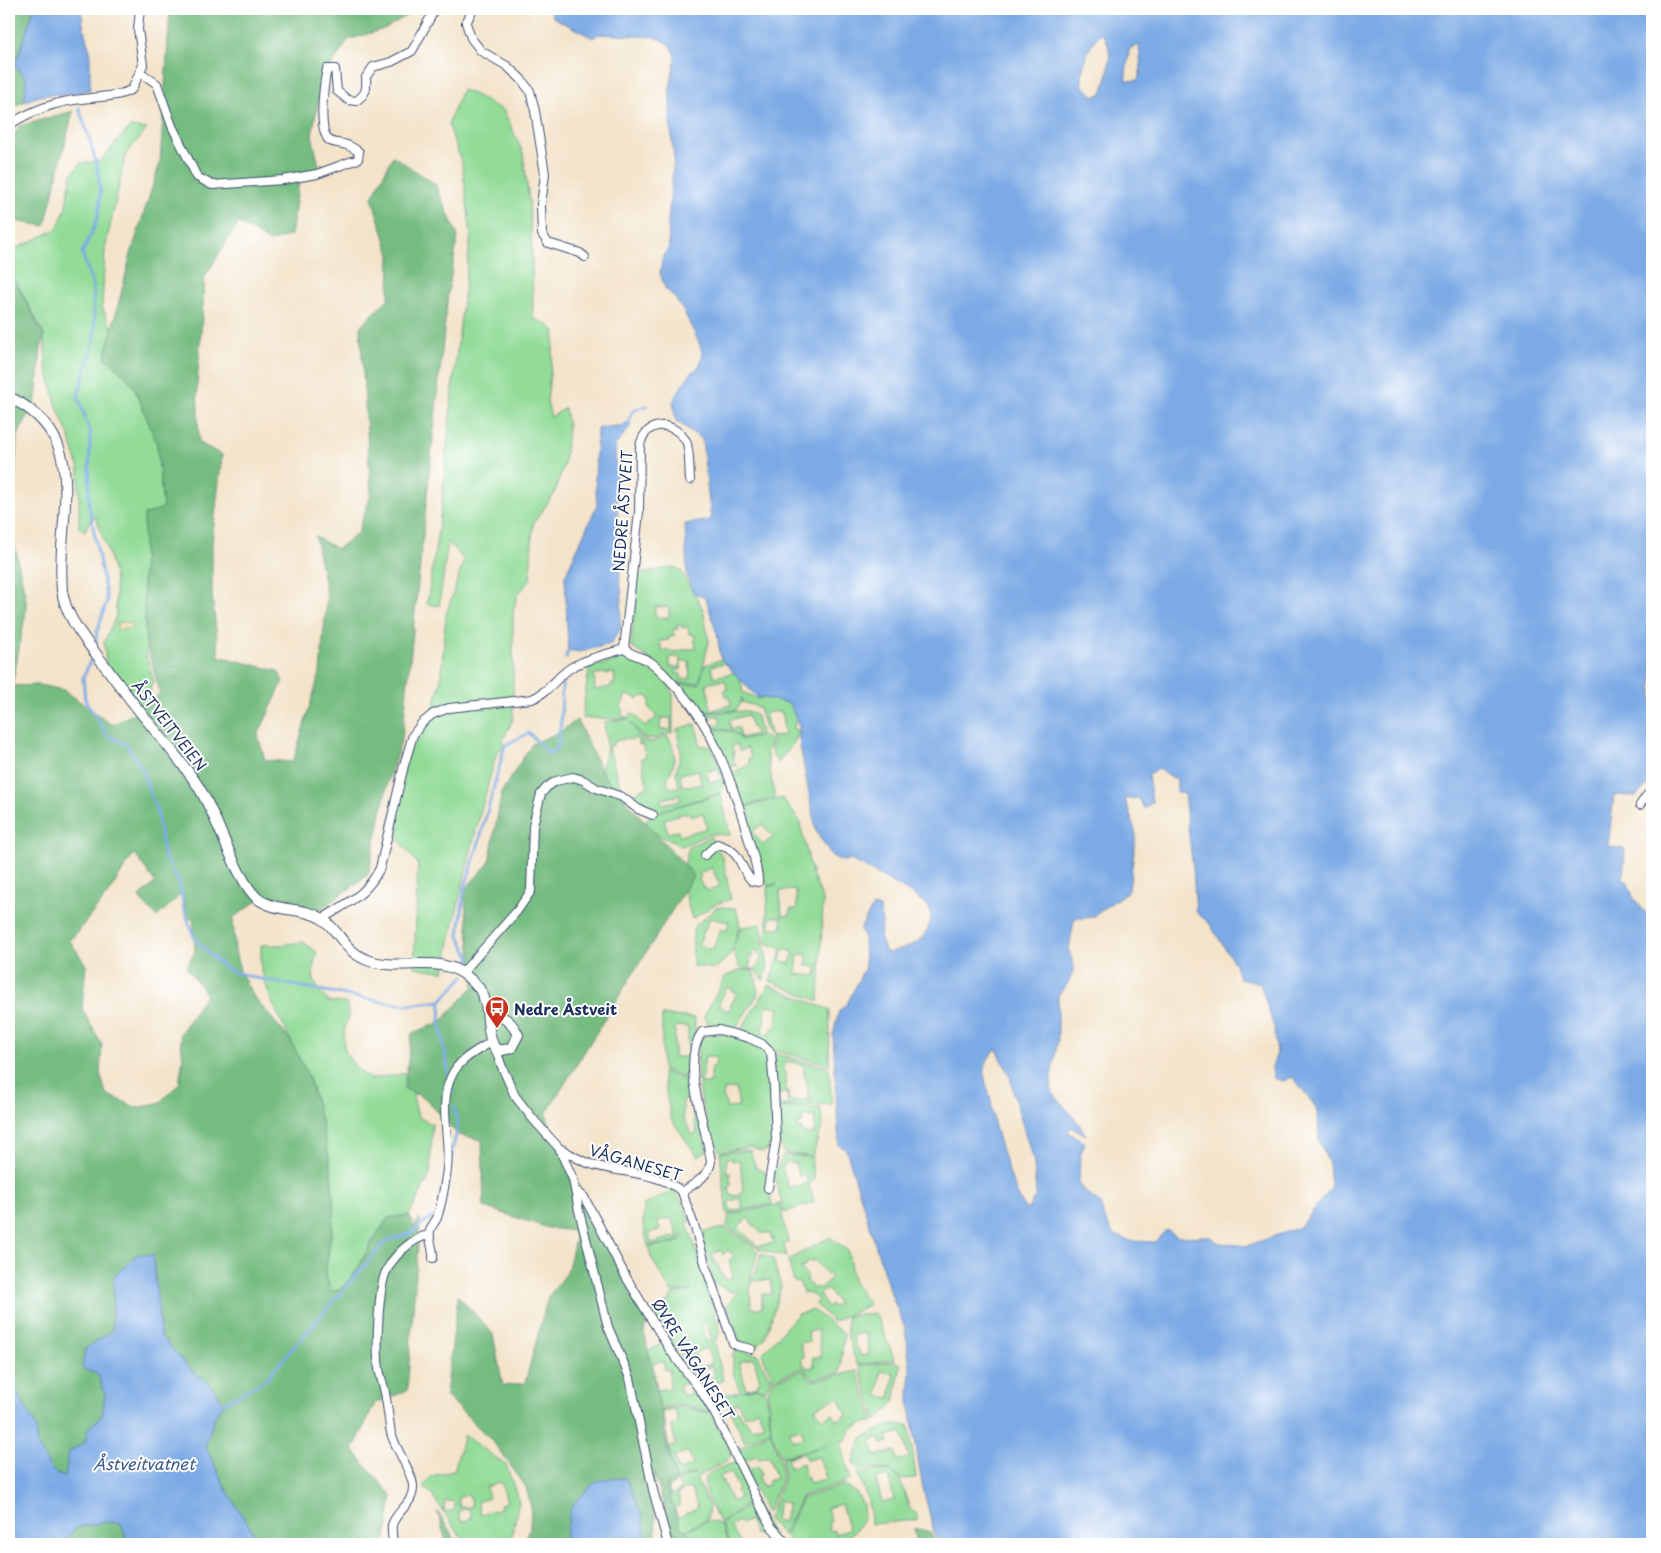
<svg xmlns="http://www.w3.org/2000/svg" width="1661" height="1553" font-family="'Playpen Sans',sans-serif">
<rect width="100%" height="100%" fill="#fff"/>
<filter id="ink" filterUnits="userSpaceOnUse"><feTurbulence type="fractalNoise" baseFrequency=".02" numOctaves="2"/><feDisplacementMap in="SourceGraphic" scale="10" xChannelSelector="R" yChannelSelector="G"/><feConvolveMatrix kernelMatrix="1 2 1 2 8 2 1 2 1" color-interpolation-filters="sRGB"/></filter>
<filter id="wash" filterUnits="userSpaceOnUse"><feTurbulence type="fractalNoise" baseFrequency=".0096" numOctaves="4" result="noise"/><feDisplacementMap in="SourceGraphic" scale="20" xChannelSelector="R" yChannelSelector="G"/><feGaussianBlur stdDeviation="1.12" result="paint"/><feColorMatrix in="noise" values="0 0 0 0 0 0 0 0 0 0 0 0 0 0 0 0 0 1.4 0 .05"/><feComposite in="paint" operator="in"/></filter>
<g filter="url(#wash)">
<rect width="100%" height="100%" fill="#f3e3c9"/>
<path fill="#92dc98" stroke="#56867b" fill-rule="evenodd" d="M462,90L473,94L504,111L523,153L529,201L532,252L533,318L550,326L555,332L547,401L551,417L565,408L568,428L564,465L554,494L533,524L530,580L518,594L513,611V719L502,742L505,745L499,750L496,755C476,827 458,899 444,972L414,967L418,864L389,828L413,736L432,713L441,679L446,615L464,560L448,542L439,606L427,604L441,510L453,383L471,235L462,163L448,124Z
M130,127L147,129L126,154L105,249L102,307L119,344L157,443L163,508L143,581L147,658L154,681L150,688L152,716L133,707L106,665L104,642L116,616L115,580L109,555L96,517L90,520L85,531L79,527V469L69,436L57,407L46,365L44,334L9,268V239L15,249L57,229L65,210L72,173L81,163L100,161Z
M675,567L682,572L703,609L709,642L699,683H678L663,668L631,647L637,574ZM655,607H669V618L655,617ZM677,625H682V628L688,627L689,634H694L696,648L671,652L670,650L662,651L660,641L669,640V637L674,636L673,629H678ZM670,657H680V667H670ZM681,661H689L690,679H681V674H676V670H681Z
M731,656L740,678L743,692L758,699L780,689L784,700L789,704L791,702L803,724L798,725L797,721H796L793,728L799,732L795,741L778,763L770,750L774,743L765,728L759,707L742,702V697L741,703L736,710L699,712L679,684H699L705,665ZM731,662L734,673L714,677L711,666ZM725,680L727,689L724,691L725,696H729L731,705L711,710L709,701L710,700L706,684ZM781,711L785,735L771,737L765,713Z
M622,659L644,663L667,682L673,694V732L655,739L643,738L631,723L642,740L653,742L668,736C677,753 676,763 667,779L669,788L679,787L676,772L681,753L677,729L696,724L700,745L712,747L725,778L720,793L660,811L721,794L730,835L709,834L682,846L643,828L653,808L636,805L599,785L596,777C609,755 608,748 604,722L629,719L582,718L589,668ZM614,673L615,684H611V687L595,690L594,674ZM626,695H628L639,699L641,697L646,696L650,699L649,707L657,717L645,727L635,715L631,713L629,718L621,715L623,710L621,707ZM661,718H671V730H660ZM627,738L628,740L637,738L639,745L642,744L646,757L641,758L648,787L640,789V792L629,795L627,790L622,791L608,747L613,745V742ZM718,768L722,779L710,783L706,772ZM699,770L701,785L682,786L680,774ZM680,795L681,800L662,804L661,799ZM689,812L691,817L703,813L707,828L680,836L678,831L668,833L664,819Z
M748,711L757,716L761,735L741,740L765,736L772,743L766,750L775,798L740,807L709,728L733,732L741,739L734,731L709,727L700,713ZM748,715L752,728H754L756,734L741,738L739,728H731L729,720ZM708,716H720V725L708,724ZM737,744L740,751L748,748L751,757L748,759L750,764L732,773L730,768L737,765L734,764L733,759L734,758L733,754L734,753L732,746Z
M782,798L799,820L812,873L823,901L819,1001L770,981L782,949L766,943L768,887L777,884L768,886L740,808ZM762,824L773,837L763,845L752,832ZM796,890L797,909H790V915L782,916L780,891ZM770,917H781L782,928H770ZM784,949L794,953L789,964L780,960ZM798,954L807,955L806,966L807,964L817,967L816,976L796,974Z
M710,836L723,858L731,899L716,904L692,919C684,892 680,875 689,847ZM712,868L720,886L707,891L705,887L703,888L699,879L701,877L699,873Z
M717,907L736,908L740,925L734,944L741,927L761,924L768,966L764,980L755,971L739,967L733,948L731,954L715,969L693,966V928ZM710,918L729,922L726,931L721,929L712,950L698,945ZM754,951L762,955L756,970L749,967L751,962L749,961L750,957L752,958Z
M303,942L317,952C310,976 312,984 329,1002L346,1003C352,1023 345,1018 344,1034C341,1054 355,1068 370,1079L414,1072L424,1074L413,1097L418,1117L432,1124L430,1175L409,1215L388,1218L372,1242L356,1272L342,1288L332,1292L325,1275L334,1215L331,1168L321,1121L309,1078L271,1000L261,970V945H281Z
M742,970L752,971L756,979L758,994L737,1026L729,1030L710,1026L704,1016L726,976ZM727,987L737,993L728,1011L718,1005Z
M769,985L830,1010L829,1065L772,1050L740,1031ZM767,1005L779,1007L775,1028H772L771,1034L762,1032Z
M662,1015L695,1018L693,1081L662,1069ZM675,1026L688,1027V1053L687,1057H674Z
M719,1034C736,1036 760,1038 767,1057L773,1118V1145L763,1152L750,1147L720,1152C702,1120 694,1077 699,1041L707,1035ZM705,1056L716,1057L715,1067H712L710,1084L701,1083ZM736,1088L739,1107L727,1108L723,1095L724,1094V1090Z
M772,1053L829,1068L832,1104L781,1107L820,1108L823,1123L812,1157L784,1153L778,1140ZM784,1062H793L804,1066V1077L807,1081L809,1100L789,1101L788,1092L786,1090ZM787,1093L788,1105L778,1106L777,1094ZM803,1116L815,1117L814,1134L802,1133V1129H798V1124L802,1123Z
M662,1071L693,1083L707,1151L698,1157L671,1119ZM688,1099L689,1103H691L697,1133L693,1135L683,1118V1100Z
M750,1150L756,1168L766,1173L772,1204L727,1214L720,1153ZM732,1158V1161L740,1160L743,1191L741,1192V1194L730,1195L728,1187L731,1185L730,1173H727L726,1159ZM740,1198L743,1208L731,1211L728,1202Z
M784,1155L811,1157L814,1179L809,1185L814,1202L784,1213L774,1173ZM789,1161L790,1164L795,1163L799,1176L805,1174L808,1183L789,1189L782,1167L785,1166L784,1163Z
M672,1191L678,1196L691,1221L687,1222L690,1233H691L720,1332L715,1342L723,1381L702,1386L686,1365L651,1312L670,1301L672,1294L692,1290L671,1292L651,1257L649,1247L676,1243L685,1235H682L676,1242L648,1246L643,1225L644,1205ZM671,1218L678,1236L651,1243L649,1233L660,1230L658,1221ZM707,1323L712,1341L707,1342L702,1324ZM707,1348L712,1364L699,1367L695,1352ZM712,1366L715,1377L703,1380L700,1369Z
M780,1204L788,1242L784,1245L787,1257L759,1249L727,1226L729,1215ZM747,1218L761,1233H771V1239H774V1243L757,1246L738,1227Z
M726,1228L749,1244L758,1252L750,1279L755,1274L761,1253L773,1259L781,1287L765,1338L756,1347L740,1341L727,1305L738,1292H731L714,1283L700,1232ZM721,1250L723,1255L728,1250L734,1255L729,1261L733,1277L726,1280L724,1276H722L717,1263H715L712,1254ZM771,1280L772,1294H762V1308H751L750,1288L751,1287V1281Z
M830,1237L848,1251L853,1281L869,1305L833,1322L816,1304L818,1300L811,1294L803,1293L800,1283L794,1282L788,1260ZM814,1260L831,1278L819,1289L817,1287L814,1289L807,1281L808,1277L801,1269L809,1261L811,1262ZM827,1289L838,1303L833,1307L831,1304L827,1307L819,1295Z
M813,1310L844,1334L840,1373L813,1379L803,1368L773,1379L762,1354L798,1314ZM818,1330L821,1357H813L814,1367L806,1368L805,1365H803L801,1358L804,1357L800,1343L809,1342L808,1332Z
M875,1313L895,1360L857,1365L847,1334V1316ZM865,1333L868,1341L867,1342L869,1354L860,1356L859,1349H856L853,1335Z
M662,1344L699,1391L710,1412L681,1404L659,1408L648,1351ZM663,1361L665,1370L669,1369L670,1388L657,1390L653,1363ZM688,1383L692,1392L683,1396L679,1386Z
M740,1350L758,1355L771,1381L765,1390L758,1387L743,1391L757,1388L766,1392L771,1430L745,1442L723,1395L740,1392L733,1372V1353ZM754,1358L760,1382L757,1383L758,1386L746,1389L739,1362ZM738,1402L744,1416L758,1410L764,1424L751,1429L746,1419L743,1420L739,1412H737L733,1404Z
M895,1362L901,1364L894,1403L876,1421L859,1366ZM881,1371L894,1374L890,1398L877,1396Z
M803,1370L812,1381L857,1371L874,1421C861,1424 849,1425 846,1440L841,1441L850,1478L844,1483L802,1496L783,1535L768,1519L784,1478L782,1458L829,1445L781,1457L771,1432L768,1391L773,1381ZM839,1397L847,1415L836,1420L833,1414L822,1419L815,1408ZM801,1429L804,1438L793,1441L790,1432ZM803,1453L807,1460L819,1457L826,1479L810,1484L807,1476L805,1477L803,1463L790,1468L787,1458ZM779,1501L788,1503L784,1522L775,1520Z
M680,1406L711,1413L732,1454L724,1463L696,1477L709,1506L707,1519L684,1531L680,1527L663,1487L695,1473L676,1479L660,1410ZM675,1409L678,1423L671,1424L676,1445L669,1447L662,1412ZM688,1451L693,1465L679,1470L674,1457ZM678,1482L682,1490L671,1495L668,1487ZM690,1488L698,1507L678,1518L674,1508L680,1505L678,1493Z
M888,1425H909L916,1478L901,1479L891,1471L900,1480L910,1509L916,1513L918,1520L871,1524C871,1505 864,1489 857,1472L891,1470L858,1468L853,1462L862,1438ZM902,1432L909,1458L897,1460L895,1451L875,1456L871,1440L880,1437L882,1444L889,1442L887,1436ZM888,1476L894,1500L882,1503L876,1479Z
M770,1432L780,1460L782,1478L767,1514L736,1450ZM757,1456L759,1459L769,1456L776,1478L768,1481L769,1485L762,1487L758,1476L761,1475L758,1466L749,1470L745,1460Z
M464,1435L506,1465L519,1502L510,1544H466L431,1494L423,1486L431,1476L454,1471ZM501,1482L507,1502L500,1504L501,1508L481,1514L477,1502L489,1498L486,1487ZM468,1494L472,1501L471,1502L472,1506L466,1508L465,1506L460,1507L458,1498ZM445,1501L455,1502L454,1511H444ZM468,1508L472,1518L461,1522L458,1511Z
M737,1462L754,1499L720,1523C715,1511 695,1482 710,1473C718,1468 728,1465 737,1462ZM731,1472L738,1488L736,1490L739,1498L732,1502L720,1476Z
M845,1485L857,1494L863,1505L864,1518L856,1530L837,1544H791L784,1537L802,1498ZM841,1504L849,1530L835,1534L834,1530L830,1531L828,1523L831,1522L827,1508Z
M755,1500L763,1518L774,1535L771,1544H758L766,1540L763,1532L755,1535L749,1520L741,1524L739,1521L730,1526L741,1544H730L721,1524Z
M708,1520L720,1524L729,1544H711L706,1538L698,1544H688L690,1543V1536L686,1531Z"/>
<path fill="#75bc80" stroke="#48766f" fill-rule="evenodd" d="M9,9H34L15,66C32,80 24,83 25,101L9,109Z
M170,9H418L384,29L348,40L322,80L312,135L321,175L299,182L291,235L270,242L239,223L205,276L197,386L199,443L222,455L212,542V595L219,656L278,671L283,682L258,735L265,760L293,762L320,672L327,597L315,536L337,549L358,533L371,494L360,327L389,298L390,255L372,198L393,156L435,184L458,236L448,293L402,738L388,781L368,875L318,911L265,895L233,918L235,951L241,974L254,997L291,1041L309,1078L321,1121L331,1168L334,1215L325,1275L332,1292L342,1288L356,1272L372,1242L388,1218L409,1215L413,1227L420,1219L407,1391L375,1403L353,1450L392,1496L385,1544H265L257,1539L226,1489L205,1445L216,1414L209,1383L193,1372L161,1336L152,1255L114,1276L112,1331L85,1349L98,1375L105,1395L102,1416L88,1429L85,1442L69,1452L65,1478L52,1470L36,1445V1426L9,1379V268L44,337L41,349L36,400L17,437L12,533L27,605L12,686L39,685L64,690L112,725L151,704L160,692L146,642L143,581L144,515L163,508L157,444L135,389L125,375L105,357L132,250L160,163ZM134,853L155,882L139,898L157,917L182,893L188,918H193L195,952L186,967L206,994L180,1034L183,1058L179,1084L160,1102L138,1108L106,1094L100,1073L102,1045L82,1009L86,965L70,941L110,891Z
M73,111L45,226L9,220V143L19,126Z
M577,720L605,778L694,875L546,1114L560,1150L611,1247L647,1322L644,1332L663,1420V1430L676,1481L666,1486L680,1526L690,1535V1543L688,1544H674L654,1471L656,1544H647L643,1519L626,1478L606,1479L567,1536L564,1544H524L530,1528L531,1507L526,1487L494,1443L446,1395L458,1296L493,1334L503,1386L525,1383L548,1297L567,1273L577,1231L548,1228L484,1207L482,1140L458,1135L426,1099L404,1088L412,1033L441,1022L474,986L464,890L489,863L502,791L532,744L560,732Z
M437,1511L458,1544H447Z
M104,1522L121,1523L128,1544H62L76,1528Z
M914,1528L931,1532L935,1544H917Z"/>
<path fill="#eeda9e" stroke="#84847e" d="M122,622L130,623L133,626L132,628L118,630L116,624Z"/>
<path fill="#7baae5" stroke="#4b6ca2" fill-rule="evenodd" d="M34,9H81L84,30L90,51V90L59,96L56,94L40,96L25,101C24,83 32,80 15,66Z
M550,9H1652V784L1646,787L1636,796L1614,795L1608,846L1625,849L1623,879L1627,881L1633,897L1652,921V1544H937L922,1484L913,1426L909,1401L910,1366L905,1328L889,1289L846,1149L839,1145L833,1035L839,1011L847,1004L865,967L864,938L860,929L873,906L880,908L882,925L880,936L885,951L889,953C897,950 906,948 914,944C924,939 936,920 929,908C923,897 866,868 851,860L842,861L832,856L816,831L799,740V725L789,703L757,697L721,659L717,634L706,599L693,592L687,575L685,524L711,520L702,439L676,421L673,402L683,384L691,373L699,367L703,355L698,340L684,312L674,297L665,288L660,273L663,256L669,248L668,221L674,159L670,121V88L675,59L673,50L665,41L654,37L598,34L595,37H591L553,17ZM1101,33C1116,47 1108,76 1102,93L1095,97L1082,85C1081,68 1088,44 1101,33ZM1139,45L1141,68L1138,80L1126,81C1125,70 1129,61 1129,49ZM1158,769L1177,780V792L1184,794L1193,868L1196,912L1209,923L1235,964L1239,978L1260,983L1274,1027L1277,1053L1272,1067L1273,1078L1283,1081L1293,1077L1318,1110L1319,1141L1329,1164L1331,1188L1300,1227L1247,1246L1219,1243L1209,1236L1179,1237L1166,1230L1155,1242L1131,1241L1113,1234L1104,1217L1100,1203L1086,1193L1079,1185L1080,1155L1085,1143L1068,1132L1071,1127L1086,1135L1079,1124L1052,1092L1051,1076L1058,1041V995L1069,982L1074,968L1069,950L1074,919L1093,917L1129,890L1136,834L1125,799L1139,798L1144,809L1152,802L1148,774ZM997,1049L1010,1077L1017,1106L1034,1163L1036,1196L1027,1210C1017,1202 995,1132 993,1117C992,1112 992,1106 991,1101C989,1089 983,1082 985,1068C986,1061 991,1053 997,1049Z
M625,423L631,424L630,427L615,446L620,580L622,597L620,629L611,644L579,652L568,650L565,576L597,505L595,478L597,430L598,428L625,425Z
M138,1254L153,1255L161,1336L193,1372L209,1383L224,1403L216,1414L205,1445L226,1489L257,1539L264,1544H128L121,1523L104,1522L76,1528L62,1544H9V1379L36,1426L37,1445L52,1470L65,1478L69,1452L85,1442L88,1429L102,1416L105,1395L98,1375L82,1368L85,1349L112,1331L114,1276Z
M626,1478L643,1519L647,1544H564L571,1508C574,1503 579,1498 584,1493C601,1476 603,1479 626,1478Z"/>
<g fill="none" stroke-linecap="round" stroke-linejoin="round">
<path stroke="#7baae5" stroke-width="3" d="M79,108C91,145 109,186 95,225C92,234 86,244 82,253L93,285L95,339L78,396L90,432L89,505L107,601L97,632L95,649
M629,423C630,410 635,409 647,406
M93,655L83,678L85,700L108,736L126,744L143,770L150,794L157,812L164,857L179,882L184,909L194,937L210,955L228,970L255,978L389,1003L408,1005L441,1001L464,976
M566,658L568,650
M469,960L470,957L459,936L464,890L479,842L505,745L529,733L549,754L557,748L561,722L562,684
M441,1001L440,1022L449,1076
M451,1084L452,1093
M451,1157L458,1126L454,1107
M224,1403L265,1380L386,1241L409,1234L433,1216"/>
</g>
</g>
<g filter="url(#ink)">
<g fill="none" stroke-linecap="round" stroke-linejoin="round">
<g stroke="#3b4a6e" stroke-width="10">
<path id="minor" d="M473,9L466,23L471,38L481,51L507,66L521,79L530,91L535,111L545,174L541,205L542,234L548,243L580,253L585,257
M140,72L157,84L172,126L197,177L212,185L283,180L317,174L358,159L359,152C356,150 353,147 349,146C344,143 336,144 330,141C317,132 324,83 327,69H335L337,91L348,100L356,101C366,94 367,90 366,77L373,67L391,62L412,51L435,9
M9,125C32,110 54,102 82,99C98,96 118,98 132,89L143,65L138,29L140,9
M624,649C631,654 637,656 645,659C656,664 667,677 676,687C714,726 735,789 749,841C753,854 758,868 758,882L752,881C737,865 744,852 717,844L705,855
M1640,805L1647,795L1652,792
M322,919C347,903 366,896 380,868L404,765L413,735L422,723L433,714L449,708L532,699C548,693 557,676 572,667C588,658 607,654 624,649L639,512L640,446C645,420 673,420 686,441C690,449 689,470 690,480
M463,972L517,911L531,891L533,825L541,794L547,787L556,781L573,777L583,780L596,788L622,797L638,809L653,815
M496,1050L502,1067L515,1096L533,1119L559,1148L573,1179L579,1211L608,1327L630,1378L653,1490L668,1544
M559,1148C571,1154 581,1162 594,1165C620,1173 661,1172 682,1192C694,1184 709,1176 711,1162C707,1126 679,1064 702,1032L719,1030L749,1038L762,1044L771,1053L774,1087L776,1140L768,1188
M576,1191L584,1197L626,1277L670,1350L701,1391L714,1412L770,1525L787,1544
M682,1192L695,1228L707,1270L733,1343L738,1346L751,1349
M433,1258C434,1249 428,1239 430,1231C431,1226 435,1222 437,1218C442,1203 445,1184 447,1169C451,1139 438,1105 451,1077C459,1059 475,1052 491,1042
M393,1544C393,1539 391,1531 392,1525C396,1511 414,1504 413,1486C413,1474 395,1448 391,1433C389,1422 388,1410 386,1399C385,1389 381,1379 379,1369C376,1348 378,1295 385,1274C392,1257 411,1238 429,1235"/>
</g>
<g stroke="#3b4a6e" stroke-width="12">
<path id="tertiary" d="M9,397C95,438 55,517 62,590C65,615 82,635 96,654C112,675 128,697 145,718C164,741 182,762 198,786C215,813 224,844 239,872C244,881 249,891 257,898C276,913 301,906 321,918C340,930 342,950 367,960C402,973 442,951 471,980C474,983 478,986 480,990C492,1008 484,1033 496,1050H503L511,1048L518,1035C512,1022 502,1014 488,1013"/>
</g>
<use href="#minor" stroke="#fff" stroke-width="8"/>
<use href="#tertiary" stroke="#fff" stroke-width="10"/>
</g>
</g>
<defs>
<g id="bus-pin" transform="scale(1.25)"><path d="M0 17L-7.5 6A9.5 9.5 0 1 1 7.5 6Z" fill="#c8321e" stroke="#fff"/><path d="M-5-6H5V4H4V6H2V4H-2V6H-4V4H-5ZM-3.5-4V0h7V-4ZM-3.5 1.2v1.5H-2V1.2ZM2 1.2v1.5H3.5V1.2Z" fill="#fff"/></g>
</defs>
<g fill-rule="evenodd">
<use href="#bus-pin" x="497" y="1008"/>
</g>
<g text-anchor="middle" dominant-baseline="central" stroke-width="4" stroke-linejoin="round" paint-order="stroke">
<g font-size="15" fill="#1b2f5e" stroke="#fff">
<text transform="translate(622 511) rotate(-86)">NEDRE ÅSTVEIT</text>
<text transform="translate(170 725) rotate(52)">ÅSTVEITVEIEN</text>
<text transform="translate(636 1162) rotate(16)">VÅGANESET</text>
<text transform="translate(694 1359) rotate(58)">ØVRE VÅGANESET</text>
</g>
<g font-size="15" font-weight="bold" fill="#1b2f5e" stroke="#fff" text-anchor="start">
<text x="514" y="1008">Nedre Åstveit</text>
</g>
<g font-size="16" font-style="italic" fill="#3d5a8d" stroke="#fff">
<text x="144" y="1463">Åstveitvatnet</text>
</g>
</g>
<rect width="1661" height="1553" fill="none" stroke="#fff" stroke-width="30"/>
</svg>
